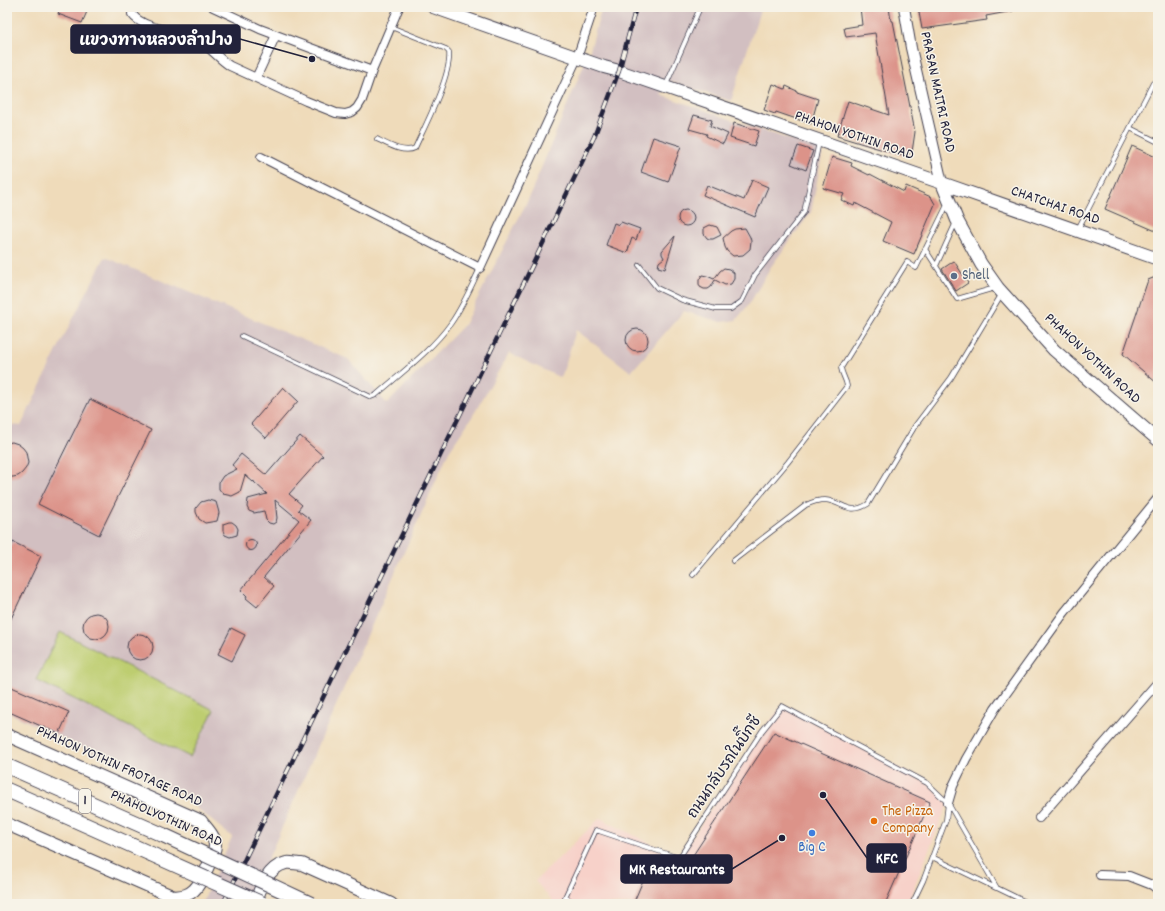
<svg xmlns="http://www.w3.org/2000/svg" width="1165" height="911" font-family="Dekko,'Playpen Sans Thai',sans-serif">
<rect width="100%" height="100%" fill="#f7f3e8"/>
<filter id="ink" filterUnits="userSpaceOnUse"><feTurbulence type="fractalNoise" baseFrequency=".025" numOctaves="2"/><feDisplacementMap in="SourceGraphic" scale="8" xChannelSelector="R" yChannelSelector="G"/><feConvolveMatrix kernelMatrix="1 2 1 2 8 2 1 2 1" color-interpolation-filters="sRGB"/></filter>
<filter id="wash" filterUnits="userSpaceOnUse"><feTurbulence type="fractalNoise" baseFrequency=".012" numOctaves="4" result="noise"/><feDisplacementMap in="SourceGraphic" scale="16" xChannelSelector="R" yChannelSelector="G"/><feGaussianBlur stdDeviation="0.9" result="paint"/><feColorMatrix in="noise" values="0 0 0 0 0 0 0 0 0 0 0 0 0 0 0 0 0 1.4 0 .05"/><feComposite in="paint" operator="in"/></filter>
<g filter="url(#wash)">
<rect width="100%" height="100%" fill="#efdbba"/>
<path fill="#f7d1c9" d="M782,706L927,783L948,803L907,904H552L553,901L535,881L600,818L679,858L762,731Z"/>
<path fill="#d2bfc1" d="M602,7H761L731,101L672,82L661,95L764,131L823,150L811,212L770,268L750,303L736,320L721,322L684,311L631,372L576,330L561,378L509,353L472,417L449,451L248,904H202L232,837L178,793L7,712V424L21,426L63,338L105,257L348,359L387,404L464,325L528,200L590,50Z"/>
<path fill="#bdcd6f" stroke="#707855" d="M60,632L214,710L190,757L36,680Z"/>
<g id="blocks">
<path fill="#dc9389" d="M60,7H89L82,23L58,14Z
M860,7H889L891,21H893L915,132L912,152L903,156L837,136L848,101L889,115L875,33L846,37L844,28L862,25Z
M918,7H1012L1013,11L986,16L987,20L922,29Z
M773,84L785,89L786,86L797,91V92L818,99L811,124L776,112L775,114L764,110Z
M694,115L712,120L710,126L728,134L723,144L706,136L707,134L689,129Z
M734,123L759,131L754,146L730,138Z
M653,137L681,146L668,182L641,172Z
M798,146L813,151L806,170L791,164Z
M1132,146L1158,158V232L1105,209Z
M832,157L852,163L851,166L869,175L870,174L904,192L906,186L931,197L935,204L914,254L883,241L891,222L855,203L854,206L841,200L844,194L823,188Z
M752,180L768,187L755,217L703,195L707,185L744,200Z
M678 218a8 8 0 1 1 16 0a8 8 0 1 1-16 0Z
M621,222L640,229L636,240L632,238L627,253L606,245L614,223L619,225Z
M710,225L717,227L721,235L713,239H709L707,238L704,234V228Z
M745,228L750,237L751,241L750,249L743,255L733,256L727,251L725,247L723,238L731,231L735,229Z
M675,236L665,269L658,267L659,262L664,258L662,254V251Z
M954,261L968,283L956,291L942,269Z
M724,268L729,269L734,273V279L731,284L725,285L715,280L711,287L708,289H704L700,287L699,284V280L702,275L707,276L714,279L720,271Z
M1158,276V384L1123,354L1148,280Z
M626 340a11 11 0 1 1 22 0a11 11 0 1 1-22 0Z
M283,387L298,401L266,438L251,424Z
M90,399L151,430L99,535L38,504Z
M300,436L323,456L289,494L302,505L298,510L311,520L264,577L274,586L257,607L246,598L247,596L241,590L299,520L275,500L277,518L276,522L273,524L269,523L266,520L264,511L254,513L249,511L247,507L248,499L267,494L254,482V481L253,482L245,475L240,492L232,496L223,494L219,489V482L223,476L237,469L232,465L241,454L266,475Z
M12,442L18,444L23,448L26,452L28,463L26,468L22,473L18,476L13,477H7V443Z
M208,500L216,502L218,509L219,513L217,521L205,523L199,519L196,512V508L201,502Z
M229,522H232L236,525L238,529L237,535L230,537L225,535L223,531V524Z
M245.5 545a5.5 5.5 0 1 1 11 0a5.5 5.5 0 1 1-11 0Z
M13,542L41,556L7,627V555Z
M83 626a13 13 0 1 1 26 0a13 13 0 1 1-26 0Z
M231,628L245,635L232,661L218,654Z
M127 647a13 13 0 1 1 26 0a13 13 0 1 1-26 0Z
M7,685L69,712L59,734L7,711Z
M774,732L930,802L885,904H633L650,864L680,875Z"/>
</g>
</g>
<g filter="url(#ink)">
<use href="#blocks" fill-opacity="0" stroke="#413e4e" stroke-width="1"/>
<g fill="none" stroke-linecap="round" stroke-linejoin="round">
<g stroke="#413e4e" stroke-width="5.5">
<path id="service" d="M666,85L699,10L698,7
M1130,128L1158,142
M377,139C387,144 404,154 415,148C425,126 452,74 449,52L446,49L391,27
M956,222L936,266L957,299L995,288
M1078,229L1153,83
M925,249L936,266
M639,265L657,288L682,300L716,309H731L742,301L755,275L804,212L819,142
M242,336L371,397L376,395C400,374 433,349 451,323C463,306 471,287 480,268
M733,561L806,505C812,502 818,500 825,500C844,502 848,516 868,504L915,426L951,378L1001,295
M693,575L788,462L847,386C846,379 842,375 841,368L907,262L916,268L948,203
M932,857L996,888
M576,904L565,897L596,830L679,858L762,731L782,706L927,783L948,803L997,888L1030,904
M912,904L923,881L946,820L948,803"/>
</g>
<g stroke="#413e4e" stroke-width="10">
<path id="minor" d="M134,7L132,14C142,29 177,31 193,37C208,44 217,58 230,66L306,101L336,113L345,114L352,112L357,108L362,100L372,71L399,7
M213,7L260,29L372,71
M256,78L276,35
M261,157L480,268L577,58L594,7
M948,803L953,786L966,759L995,709L1064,613L1158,498
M1039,818L1158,682
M1100,875L1129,876L1152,885L1158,890"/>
</g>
<g stroke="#413e4e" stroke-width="12">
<path id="tertiary" d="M904,7L911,48L942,183"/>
</g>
<g stroke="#413e4e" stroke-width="14">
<path id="secondary" d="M433,7L604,67L619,71L942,183L1158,259
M942,183L957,220L981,264L998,288L1054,350L1158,440
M7,735L201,821C206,828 215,836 215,845C215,854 200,885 194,890C188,896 182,896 174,897L7,824
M255,904C260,888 268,867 286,863C290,862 297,864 302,864L391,904"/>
</g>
<g stroke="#413e4e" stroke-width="16">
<path id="trunk" d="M7,766L163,835
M7,790L151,854"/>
</g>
<use href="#service" stroke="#fff" stroke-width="4"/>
<use href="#minor" stroke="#fff" stroke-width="8"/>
<use href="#tertiary" stroke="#fff" stroke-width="10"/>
<use href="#secondary" stroke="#fff" stroke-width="12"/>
<use href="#trunk" stroke="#fff" stroke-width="14"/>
<g stroke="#22223b" stroke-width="4.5">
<path id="rail" d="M223,904L533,264L594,137L619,71L636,7"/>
</g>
<use href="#rail" stroke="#f7f3e8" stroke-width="3" stroke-dasharray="9" stroke-linecap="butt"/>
<g stroke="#413e4e" stroke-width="16" stroke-linecap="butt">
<path id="trunk-bridge" d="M163,835L311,904
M151,854L263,904"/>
</g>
<use href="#trunk-bridge" stroke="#fff" stroke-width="14"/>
</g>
</g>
<circle fill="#5c6f8a" stroke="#f7f3e8" stroke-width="1.5" cx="954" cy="276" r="4"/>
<circle fill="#e8710a" stroke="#f7f3e8" stroke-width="1.5" cx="874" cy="821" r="4"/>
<circle fill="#3f7fe0" stroke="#f7f3e8" stroke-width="1.5" cx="812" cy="833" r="4"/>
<g text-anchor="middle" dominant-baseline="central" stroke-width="3" stroke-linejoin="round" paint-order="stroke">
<rect fill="#f7f3e8" stroke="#62616f" stroke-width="1" x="79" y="789" width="12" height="24" rx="3"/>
<g font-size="14" font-weight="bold" fill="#22223b">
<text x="85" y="801">1</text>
</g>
<g font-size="15" fill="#22223b" stroke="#f7f3e8">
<text transform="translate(937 92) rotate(78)">PRASAN MAITRI ROAD</text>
<text transform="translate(854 136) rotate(19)">PHAHON YOTHIN ROAD</text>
<text transform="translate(1055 206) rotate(19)">CHATCHAI ROAD</text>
<text transform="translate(1092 359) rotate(43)">PHAHON YOTHIN ROAD</text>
<text transform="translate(119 767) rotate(24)">PHAHON YOTHIN FROTAGE ROAD</text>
<text transform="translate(725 768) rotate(-56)">ถนนกลับรถในบิ๊กซี</text>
<text transform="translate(166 819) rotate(24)">PHAHOLYOTHIN ROAD</text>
</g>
<g font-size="15" fill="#4e5e75" stroke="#f7f3e8" text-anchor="start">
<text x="962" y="276">Shell</text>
</g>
<g font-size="15" fill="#c56008" stroke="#f7f3e8" text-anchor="start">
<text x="882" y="812">The Pizza<tspan x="882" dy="17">Company</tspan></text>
</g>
<g font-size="15" fill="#366cbe" stroke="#f7f3e8">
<text x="812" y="848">Big C</text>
</g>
</g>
<path fill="none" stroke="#22223b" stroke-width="1.5" d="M312 59L240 39M823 795L867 858M782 838L732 869"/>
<g fill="#22223b" stroke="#f7f3e8" stroke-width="1.5">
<circle cx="312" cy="59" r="4"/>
<circle cx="823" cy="795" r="4"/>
<circle cx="782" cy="838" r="4"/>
</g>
<g fill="#22223b" stroke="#22223b" stroke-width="1.5">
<rect x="71" y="25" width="169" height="28" rx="4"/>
<rect x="867" y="844" width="39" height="28" rx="4"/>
<rect x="621" y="855" width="111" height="28" rx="4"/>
</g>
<g font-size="16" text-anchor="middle" font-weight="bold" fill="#fff">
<text x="156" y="45">แขวงทางหลวงลำปาง</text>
<text x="887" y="863">KFC</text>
<text x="677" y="874">MK Restaurants</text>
</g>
<rect width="1165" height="911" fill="none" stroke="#f7f3e8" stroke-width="24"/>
</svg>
